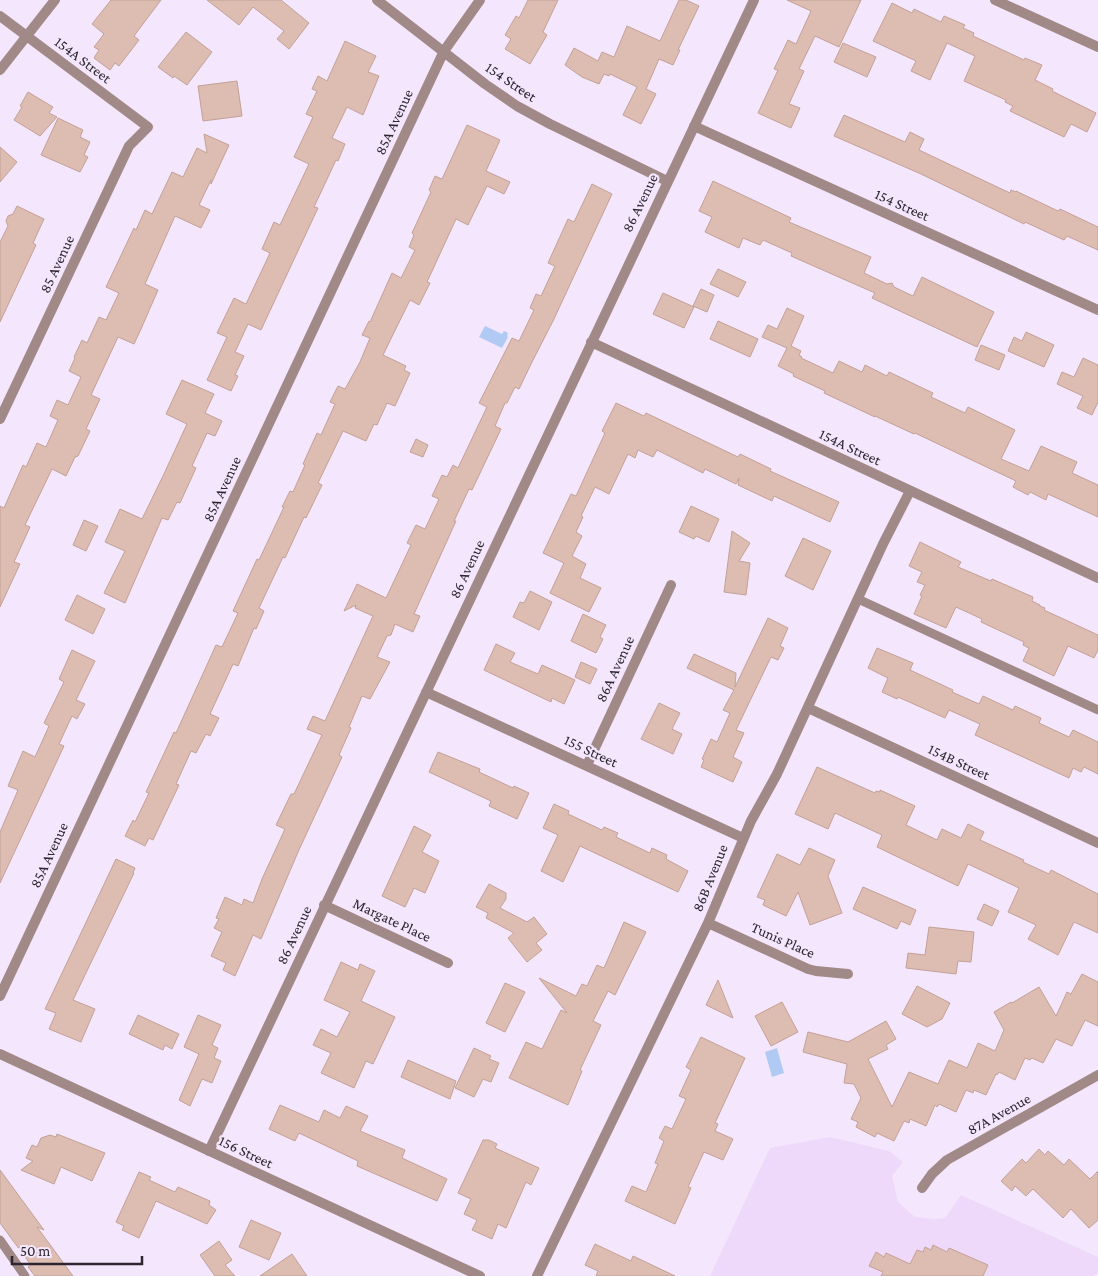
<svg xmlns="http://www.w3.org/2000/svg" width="1098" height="1276" font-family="'Crimson Pro',serif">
<rect width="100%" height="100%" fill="#f4e6fc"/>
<path fill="#efd9fb" d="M830,1137L889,1151L903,1162L892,1176L898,1202L915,1217L935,1219L945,1218L961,1195L1098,1257V1273L1093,1276H710L770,1148Z"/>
<path fill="#b0caf3" d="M485,326L502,334L504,331L508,333L507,336L508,337L502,348L479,337Z
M777,1048L784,1073L772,1077L765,1052Z"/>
<path fill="#ddbcb1" stroke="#c2a197" d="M111,0H161L134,36L139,40L119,66L115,63L110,70L94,58L99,50L94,47L104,34L92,24Z
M207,0H281L309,23L289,49L277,39L284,31L253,7L239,25Z
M528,0H558L543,32L547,35L530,64L505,49L511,39L505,35L516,16L519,18Z
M679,0H686L699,6L678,50H680L673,65L659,59L646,89L656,94L641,124L623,115L637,87L610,74L609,76L604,74L599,84L582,77L565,65L574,48L598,61L602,52L614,57L627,26L660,41Z
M787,0H861L839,47L815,36L799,69L804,71L789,104L800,108L791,128L758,113L778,70L774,69L788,40L796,44L811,11Z
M892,3L912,13L914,9L941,22L944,16L965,25L963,28L974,33L973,36L1024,60L1025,58L1042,65L1035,80L1053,89L1052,91L1096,113L1087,132L1071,124L1064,137L1010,111L1013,106L1005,102L1006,100L964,81L975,56L947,43L930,80L911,71L916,61L873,41Z
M186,32L212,52L187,85L174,76L173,78L158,67Z
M345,41L376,56L368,72L379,76L363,115L347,107L332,138L345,144L338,161L336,160L314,207L318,208L261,330L248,324L235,352L244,356L235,375L238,376L231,391L207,380L227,337L217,333L234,298L246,304L270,253L262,249L274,222L280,225L309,164L294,157L313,117L306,114L317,91L312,89L318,76L327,81Z
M843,43L876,57L867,77L834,62Z
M237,81L242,116L203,121L198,86Z
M28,92L53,107L49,113L57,117L40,136L14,120L22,107L20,106Z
M844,115L905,142L910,132L924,139L919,150L1010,193L1011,190L1016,192V191L1058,211L1060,209L1098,227V250L1067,236L1064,240L1025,222L1024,224L921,174L834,136Z
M58,118L83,130L80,137L90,142L84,155L88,157L80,172L41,155Z
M467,125L500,140L486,171L510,182L504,194L487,186L468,225L456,219L427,282L430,283L419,305L410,300L383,355L406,366L404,370L410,373L395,406L387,403L377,425L374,424L366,441L343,431L318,483L322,485L306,518L304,517L285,558L283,557L259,608L264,611L256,629L254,628L238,666L233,664L210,714L219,718L210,736L206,734L196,753L191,751L176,784L179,785L153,840L149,838L145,846L125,836L133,820L135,822L149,793L146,792L174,732L176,733L216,645L222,647L238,613L233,611L257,559L259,560L284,507H282L290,491L293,492L305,465L303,464L317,433L321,435L335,404L330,402L338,386L345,389L360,362L370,338L362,335L369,321L370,322L392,273L401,278L415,250L409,247L414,235L412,233L431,192L429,190L435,176L442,179Z
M204,134L229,145L211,184V180L199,205L210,210L201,228L175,216L145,284L158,290L141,329L134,344L118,337L91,395L100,399L86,429L90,431L78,456L75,457L66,476L52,469L25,525L30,527L14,562L20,564L0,607V506L4,508L23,465L26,467L37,443L46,447L58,420L50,416L57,400L68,405L81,377L69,371L75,358L74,357L82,340L87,343L99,317L106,320L119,293L106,287L134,228L136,230L145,210L152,214L172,172L183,177L197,148L207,153Z
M0,147L17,162L0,182Z
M713,181L791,218L789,222L871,257L864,273L887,284L892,283L894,287L913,296L922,277L994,312L977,347L872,298L875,293L791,256L792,253L763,240L760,245L743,238L739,248L705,232L712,217L699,211Z
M592,184L612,194L554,319L532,362L519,389L515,387L507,403H505L495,426L501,429L472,490L469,489L454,521H456L414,614L420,616L413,632L395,624L391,635L387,636L377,657L390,662L370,699L362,696L349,727L351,728L339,755L342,757L298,852L261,939L253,935L235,976L223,970L226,963L211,956L222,932L214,928L219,919L216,918L225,897L242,905L244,899L253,903L262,879L285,829L276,825L291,794H294L322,735L307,729L313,716L325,721L373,616L355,608L356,605L344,611L357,584L386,598L411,545L407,543L416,525L425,529L439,499L432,496L442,475L447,477L453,465L458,468L487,407L479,403L512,338L519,341L534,310L530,308L536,294L541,296L555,266L548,263L568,219L574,222Z
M17,206L44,219L33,243L36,245L0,322V242L8,226L6,221L8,216L13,214Z
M718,269L746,282L738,297L710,284Z
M701,289L714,295L707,312L693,306Z
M663,293L694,307L684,328L653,314Z
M787,308L804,316L791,346L801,351L799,355L802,357L801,358L833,373L839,361L862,372L865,365L887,376L889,372L933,393L931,397L965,413L968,407L1015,430L1001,459L1029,471L1041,446L1077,462L1072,473L1098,485V517L1048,494L1046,500L1030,492L1028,495L1013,487L1016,481L915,433L914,434L875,416V417L824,393L825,391L793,376L794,374L778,366L787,348L762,337L768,325L777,329Z
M718,321L758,339L750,357L710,339Z
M1026,332L1054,345L1044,367L1008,351L1014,337L1022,341Z
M981,345L1005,355L999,370L975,360Z
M1083,358L1098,365V402L1092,415L1077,408L1083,396L1057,384L1062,372L1074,377Z
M182,380L214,394L205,413L222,421L215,436L207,433L192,466L196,468L180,503L177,502L168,520L162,518L125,603L104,593L125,551L105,542L120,509L142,519L163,476L187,424L166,414Z
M616,403L644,416L646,413L738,457L740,454L771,469L770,471L839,502L830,522L774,496L772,501L738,485L739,478L736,484L705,469L703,473L657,450L653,457L638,450L635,458L628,454L609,494L595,487L581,516L583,517L576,532L582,536L572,556L586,564L580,578L601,588L589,612L550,593L564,563L543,553L571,494L576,496L605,433L602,431Z
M416,439L428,445L423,457L410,452Z
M691,506L719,519L709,542L696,536L694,539L679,532Z
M84,520L98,526L86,551L73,545Z
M732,531L750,543L739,561L750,563L746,595L724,592Z
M803,538L831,551L813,590L785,576Z
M920,542L961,562L958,567L991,581L992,579L1033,597L1032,601L1040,605V606L1045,608L1044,610L1098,635V650L1094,658L1068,646L1054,676L1023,661L1029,648L1023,645L1024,642L981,622L982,619L956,607L946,628L914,614L922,596L920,595L925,585L917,582L922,572L909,566Z
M530,591L552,602L539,630L513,617L520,602L524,603Z
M77,595L105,609L93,634L65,620Z
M583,614L606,625L600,637L603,639L596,653L571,641Z
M768,618L788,628L780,646L784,648L778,660L771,657L736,730L744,733L733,757L742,762L733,782L701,767L704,760L702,759L711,739L717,742L730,713L723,710L734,690L687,668L694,654L736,673L735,687Z
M496,644L515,653L510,662L538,674L542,665L575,680L564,704L552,698L551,702L484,670Z
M877,648L913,663L910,670L953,690L952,692L979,704L983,696L1013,710L1015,706L1041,718L1039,723L1069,737L1073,730L1098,742V774L1084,767L1081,772L1073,768L1069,778L975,735L980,724L949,710L945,718L898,697L897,699L882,692L888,678L868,668Z
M72,650L95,661L76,700L85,704L77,719L72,716L59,744L64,746L0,883V832L18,790L8,786L23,751L35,757L49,726L44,723L64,682L59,679Z
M581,662L597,669L590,684L575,677Z
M659,703L680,713L672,729L682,734L673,754L641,739Z
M438,752L480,769L479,772L513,788L514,786L529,793L517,819L489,806L491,801L429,772Z
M817,767L875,793L876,791L880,792V790L915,806L906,825L937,840L942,829L961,838L968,824L984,832L980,840L1024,860L1023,862L1049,874L1051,870L1098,894V933L1074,922L1058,955L1028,939L1036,925L1008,912L1019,888L968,864L958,886L877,847L882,835L835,813L828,829L795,814Z
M554,804L569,811L568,814L602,830L604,827L618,833L616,837L650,853L652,848L667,855L666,859L688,871L678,892L580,846L563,882L541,871L558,835L543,828Z
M414,826L431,835L422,852L439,861L425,893L414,888L405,907L382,896Z
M809,848L835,860L828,876L842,913L810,925L798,892L786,916L763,905L765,900L757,897L777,854L800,865Z
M116,859L135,868L133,873H134L73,1000L95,1009L81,1042L49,1029L56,1013L45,1009Z
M489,884L506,893V899L500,908L527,922L534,917L547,934L536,943L542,950L527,962L508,938L514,933L486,918L488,913L476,907Z
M863,887L916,910L910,925L901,921L897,929L853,909Z
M984,904L999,911L992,926L977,919Z
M624,922L646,932L615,995L608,991L593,1021L601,1025L580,1070L582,1071L568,1105L509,1078L526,1042L542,1049L561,1010L567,1013L539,978L576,996L582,984L587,986L597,965L604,968Z
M929,927L974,932L971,962L958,961L956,974L906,968L908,953L925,955Z
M341,962L358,970L360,964L375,971L361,1001L395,1017L373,1064L366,1061L354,1088L321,1073L331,1053L313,1045L321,1029L337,1037L350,1012L324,1000Z
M1082,974L1098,982V1026L1085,1020L1072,1046L1056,1039L1043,1063L1032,1058L1030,1060L1025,1058L1015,1080L999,1072L997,1075L996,1074L986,1095L974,1090L973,1093L966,1090L956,1112L939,1104L937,1107L935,1105L926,1126L910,1119L909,1123L904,1121L894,1141L877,1133L875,1137L856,1127L858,1122L851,1119L861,1098L854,1084L844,1083L847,1064L803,1052L808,1032L848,1042L886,1021L896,1039L886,1045L888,1049L868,1059L892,1107L909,1072L938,1084L949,1060L967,1068L978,1043L995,1051L1004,1030L994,1012L1011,1002L1012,1003L1039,987L1056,1016L1067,992L1071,994Z
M718,980L733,1018L706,1005Z
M505,983L525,992L505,1032L486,1023Z
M917,986L950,1003L942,1019L927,1027L902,1014Z
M782,1002L798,1032L771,1046L755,1016Z
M138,1015L179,1034L172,1049L165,1045L163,1050L129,1034Z
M198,1015L221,1025L212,1045L218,1048L214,1058L221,1061L212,1083L202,1079L190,1106L179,1100L199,1054L184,1047Z
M701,1037L745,1058L715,1123L718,1124L715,1131L733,1139L723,1160L704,1152L688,1187L691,1188L675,1224L625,1201L632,1186L646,1192L658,1164L655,1163L664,1141L659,1138L665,1126L672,1129L686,1099L679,1096L691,1070L686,1067Z
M474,1048L491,1056L489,1059L499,1063L491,1082L483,1079L474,1097L455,1088Z
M408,1060L456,1081L450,1099L401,1077Z
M280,1105L319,1122L324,1110L340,1118L346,1106L368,1116L360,1131L405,1150L402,1158L447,1179L437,1201L357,1166L358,1161L299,1133L295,1141L269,1129Z
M57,1134L105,1153L92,1181L61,1167L54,1184L21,1170L33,1161L26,1158L32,1145L37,1147L41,1138L50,1135L56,1137Z
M483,1140H489L497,1144L495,1148L539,1168L531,1185L526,1182L506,1228L498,1224L492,1239L472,1230L477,1220L464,1214L471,1199L458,1193Z
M1039,1149L1045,1155L1048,1151L1064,1165L1069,1159L1090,1179L1098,1171V1220L1089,1228L1071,1209L1063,1218L1033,1189L1026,1196L1015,1186L1012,1191L1001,1181L1022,1159L1026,1163Z
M0,1170L44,1230L37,1227L73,1276H35L28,1267L31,1265L0,1223Z
M139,1172L151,1177L149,1180L175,1192L178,1187L210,1201L209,1205L216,1210L207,1224L156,1201L139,1238L122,1230L124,1226L116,1222Z
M251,1220L281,1233L269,1260L239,1247Z
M219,1241L232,1260L225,1265L235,1276H215L200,1255Z
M595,1244L631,1261L633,1256L675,1276H596L598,1271L585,1265Z
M933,1245L947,1252L949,1248L988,1265L983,1276H881L883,1272L869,1266L876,1252L884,1257L886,1253L910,1264L917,1250L923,1252L925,1247L931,1250Z
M292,1254L307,1276H260Z"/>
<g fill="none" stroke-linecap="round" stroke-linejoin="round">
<path stroke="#a18987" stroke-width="9" d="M858,599L1098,710
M0,1240L25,1276"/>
<path stroke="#a18987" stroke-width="10" d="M377,0L485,84L517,106L550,124L667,181
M995,0L1098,47
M0,16L148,127L129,146L0,419
M0,70L55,0
M694,126L1098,310
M591,342L1098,578
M426,692L743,838
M808,708L1098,843
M587,765L671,585
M324,905L448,963
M708,923L808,969L816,971L848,974
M0,996L444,51L480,0
M209,1151L754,0
M922,1188L932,1174L947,1160L1098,1075
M537,1276L708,923L751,821L777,774L883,544L910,491"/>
<path stroke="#a18987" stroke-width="10" d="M0,1054L480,1276"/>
</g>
<g text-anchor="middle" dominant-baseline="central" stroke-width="4.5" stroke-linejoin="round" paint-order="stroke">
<g font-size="15" fill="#2d2630" stroke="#f4e6fc">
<text transform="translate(83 60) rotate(37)">154A Street</text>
<text transform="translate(511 82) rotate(34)">154 Street</text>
<text transform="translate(394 122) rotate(-65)">85A Avenue</text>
<text transform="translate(640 203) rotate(-64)">86 Avenue</text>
<text transform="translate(902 205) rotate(24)">154 Street</text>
<text transform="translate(57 264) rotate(-65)">85 Avenue</text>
<text transform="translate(850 447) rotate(25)">154A Street</text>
<text transform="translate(222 489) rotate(-65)">85A Avenue</text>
<text transform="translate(467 569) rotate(-65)">86 Avenue</text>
<text transform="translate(615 669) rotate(-65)">86A Avenue</text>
<text transform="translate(591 751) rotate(25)">155 Street</text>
<text transform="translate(959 762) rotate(25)">154B Street</text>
<text transform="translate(49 855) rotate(-65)">85A Avenue</text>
<text transform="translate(710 878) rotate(-68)">86B Avenue</text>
<text transform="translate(392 920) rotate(25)">Margate Place</text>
<text transform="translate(294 935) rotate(-65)">86 Avenue</text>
<text transform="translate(783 940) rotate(24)">Tunis Place</text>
<text transform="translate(999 1114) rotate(-29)">87A Avenue</text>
<text transform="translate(246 1152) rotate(25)">156 Street</text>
</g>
</g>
<path d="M12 1256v8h130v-8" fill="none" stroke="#2d2630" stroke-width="2.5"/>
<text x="20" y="1256" font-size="15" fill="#2d2630" stroke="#f4e6fc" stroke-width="4" paint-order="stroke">50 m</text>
</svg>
